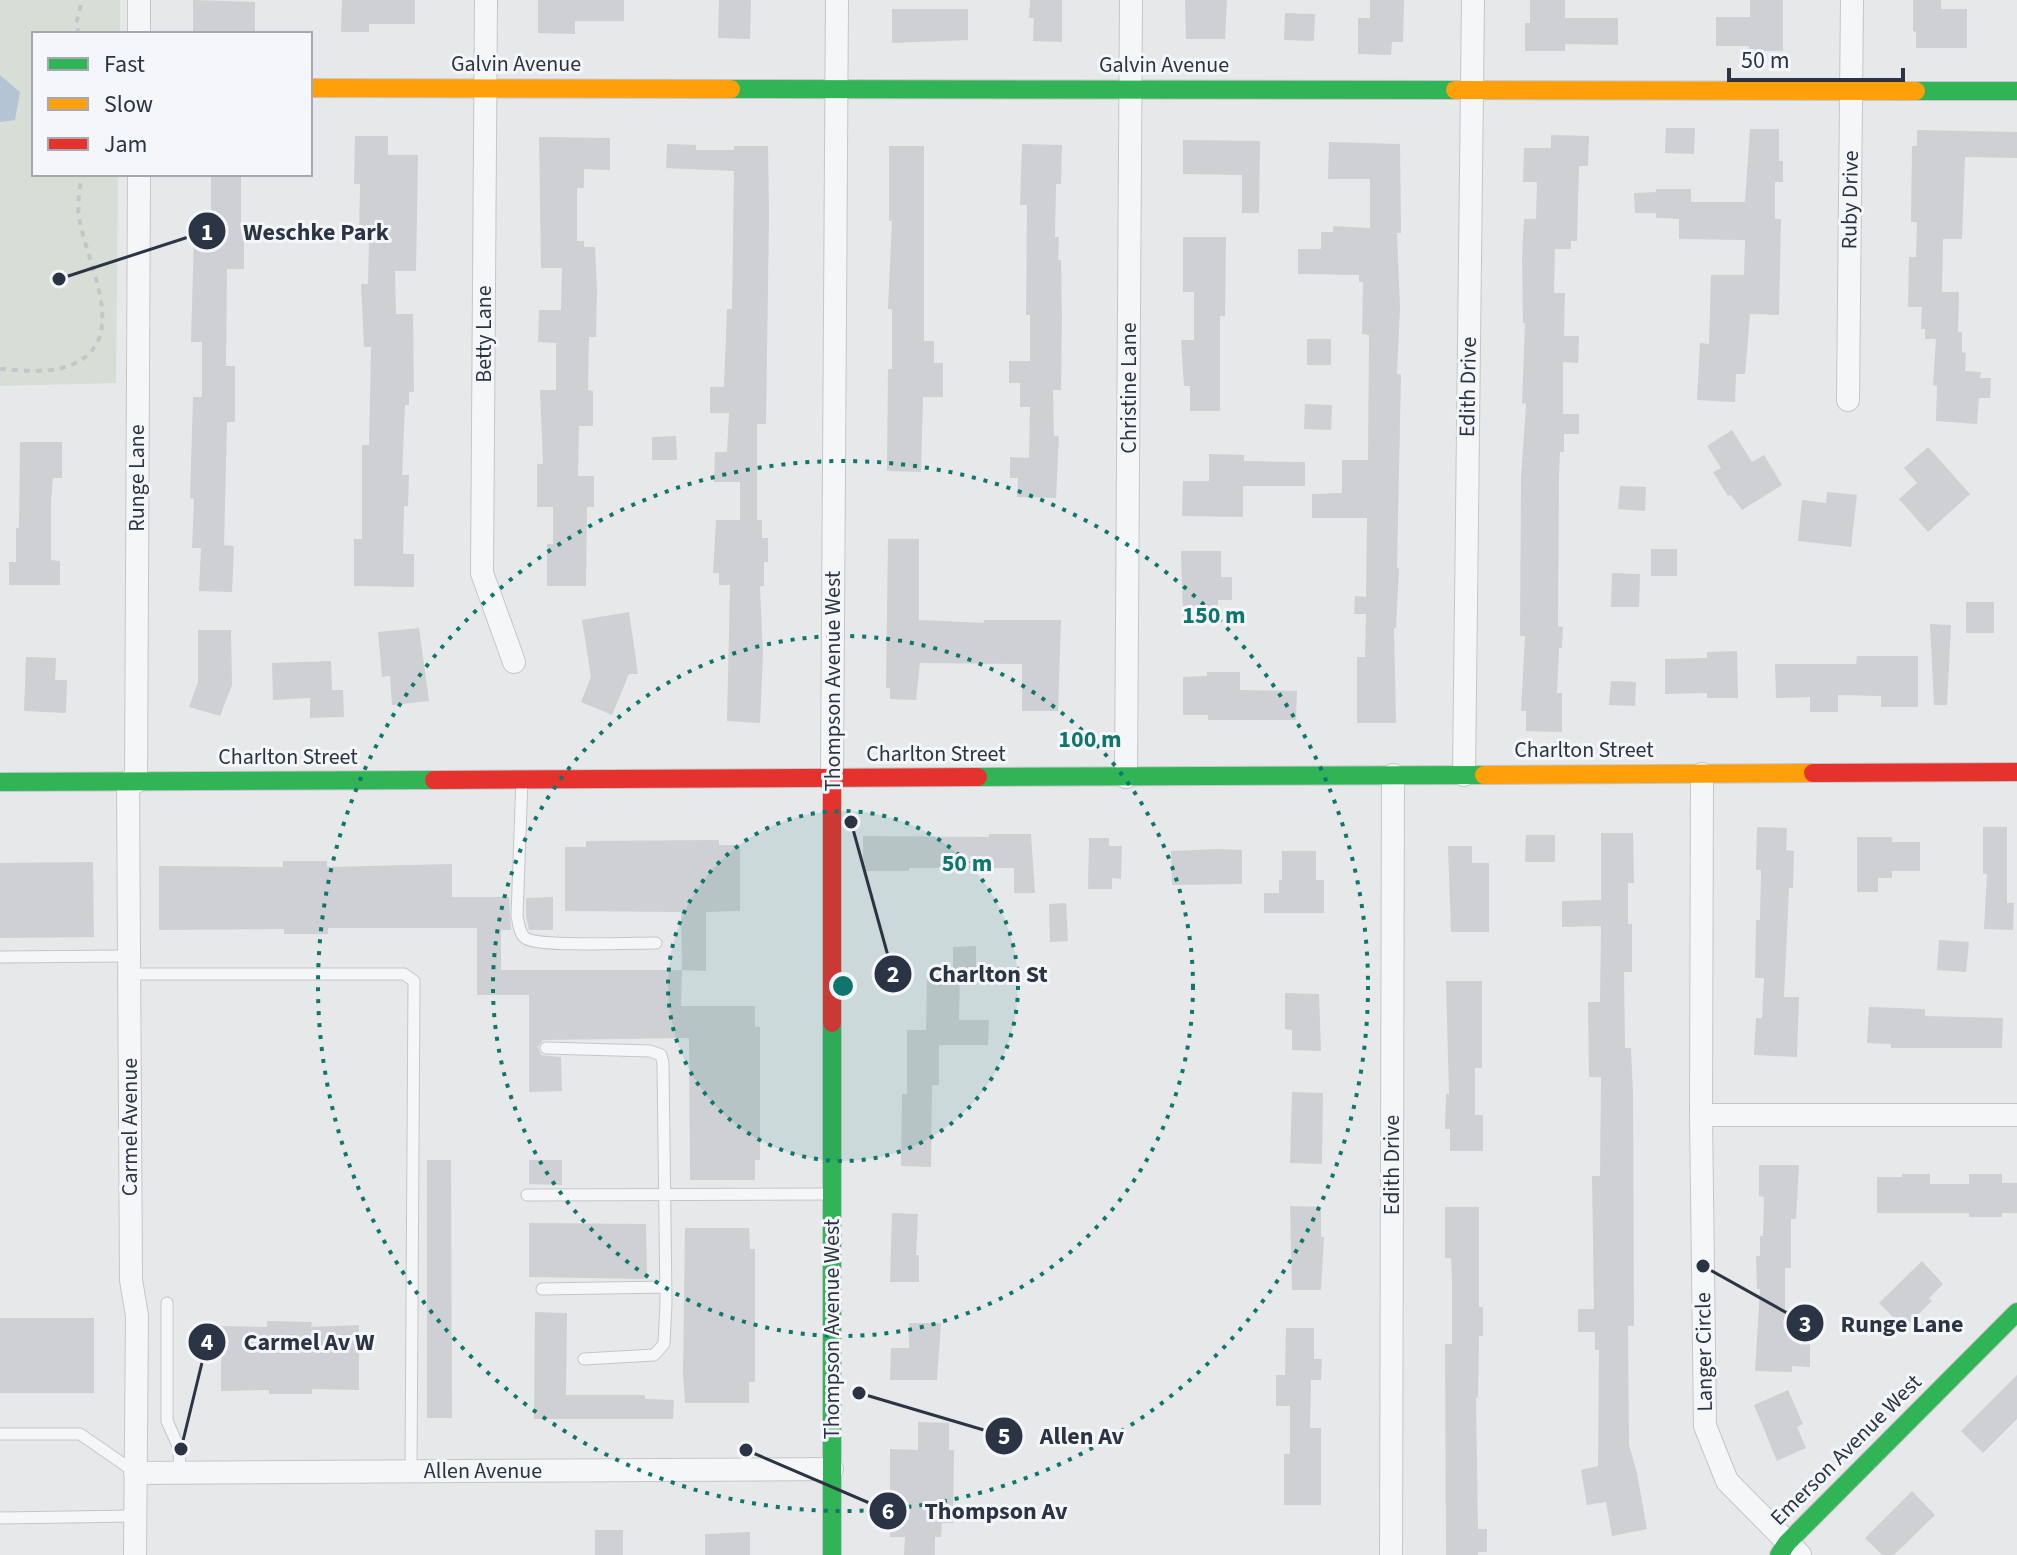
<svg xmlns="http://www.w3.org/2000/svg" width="2017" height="1555" font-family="'Source Sans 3',sans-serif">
<rect width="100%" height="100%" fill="#e6e8ea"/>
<path fill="#d6ded6" d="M0,0H120V34H34V174H118L116,383L0,386Z"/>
<path fill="#b4c4d5" d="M0,75L20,92L15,120L0,122Z"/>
<path fill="#ced0d3" d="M193,0L255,2V32H193Z
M342,0H415V24H369V32H341Z
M538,0H624V21H575V34L538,33Z
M719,0H751L750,39L718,38Z
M1030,0H1062V42L1033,41L1034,18H1029Z
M1185,0H1227L1225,39H1186Z
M1370,0H1404L1403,42H1392L1391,55L1358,54V18H1370Z
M1530,0H1565V18H1618V45L1565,44V51H1525V23H1530Z
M1750,0H1783V51H1749V46H1716V17H1750Z
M1913,0H1941V9H1967V48H1916V32L1913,31Z
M892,9H968V40L892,43Z
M1285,13L1315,14L1314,41L1284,40Z
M1666,128H1695L1694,154L1665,153Z
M1750,129H1779V161H1783V182H1775V219H1781L1779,315L1750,314L1745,374H1736L1735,402L1697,400L1700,343L1709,344L1711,275H1744L1745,240L1679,239V219L1656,218V213H1635L1634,193L1656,192V189H1691V202H1745Z
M1917,130L2017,132V158L1965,157L1962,239H1943L1942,292H1959L1958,332H1962V352L1966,353L1965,371L1981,372L1980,378H1991L1990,398H1979L1977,424L1936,421L1937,386L1933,385L1936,339H1925V329H1921L1922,307H1908L1909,257H1916L1917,222H1911L1912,146H1917Z
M1551,135L1589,136L1588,166H1579L1577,241H1571V249H1555L1554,293H1565L1564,336H1579L1578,363L1563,362V414H1579V434H1564V452H1560L1559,476L1558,626L1563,627L1562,648H1559L1557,693H1562V732L1526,731V711H1521L1525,636H1520L1521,478L1526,404L1522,403L1525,323H1523L1522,258L1524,219H1536L1537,182H1523L1524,148H1551Z
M355,136H388V155H418L416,271H395L396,314H413L414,392H409V405H405L402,475H409L408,506H404L403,554H414V587L354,586V539H362V445H369L371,347H364L361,284H368L369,239H359L360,184H354Z
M539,137L610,138V170L584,169V188H577V241H584V247H595L597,291L596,337H589L588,390L593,391V426H579L578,476H594V507H587L586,586H547V544H553V507H537V464H543L540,390H556V343L538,342L539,310H561L562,268H541Z
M1183,140L1260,141L1259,213H1242V175L1183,174Z
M1329,142L1400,144L1401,233H1397L1400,307L1397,374H1401L1397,568H1399L1396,628H1394L1396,723H1357V657H1365L1366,614H1354L1355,596L1366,597L1367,518H1312V494L1342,493V460H1368L1369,335L1362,334L1363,282H1359V275L1298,274V249H1321V232H1333V226L1370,228V179H1328Z
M667,144L696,145V150H734V146H768L769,216L766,424H757V520H762V538H768V562H764V586H760L763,655L760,723L727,721L730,585H719V573H713L716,520H740V482H714L715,452H727L729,413H710V387H724L727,309H732L734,171L666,168Z
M1022,144L1062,145L1061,184H1056L1055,237H1059L1058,260H1061L1062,316L1061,390H1053L1054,436H1059L1056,498L1017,497L1018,478H1010V457L1029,458L1030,407H1020V383H1009V361H1030V315H1026L1027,205H1020Z
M889,146H924V341H934V363H943V397H923L921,472L887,471L888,369H892V309H888L892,221H889Z
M211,174H241V233H244V269H227L226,366H235V422H227L224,545L234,546L232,592L199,591L201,548H192L194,499L190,498L193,397H202V342H191L194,233H211Z
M1183,237H1226L1225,316H1220V411H1190V386H1184L1181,340H1194V292H1183Z
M1307,339H1331V365H1307Z
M1305,404L1332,405L1331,430L1304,429Z
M1732,430L1752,462L1764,455L1782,485L1742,510L1731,495L1728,496L1713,472L1721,468L1707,446Z
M676,436L677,460H652V437Z
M20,442H62V478H53L51,500V560L60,561V585H9V562H16V528H19Z
M1928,447L1970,494L1928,532L1899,499L1917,483L1904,468Z
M1209,454L1244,455V461L1305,462V486H1243V517L1182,516L1183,481H1209Z
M1620,486L1646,487L1645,511L1618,509Z
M1827,492L1857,495L1851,547L1798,541L1802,500L1826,503Z
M888,539H919V620L984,623V620H1061L1058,711H1022V664L920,663L916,700L890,699V688H886Z
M1651,549H1677V576H1651Z
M1181,551H1221V577H1232V600H1218V616H1183Z
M1612,573L1640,574L1639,607H1611Z
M1966,602H1994V633H1966Z
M629,612L638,674H629L612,715L581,702L591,677L582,620Z
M1930,624L1951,625L1947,705H1934Z
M419,628L429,701L392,705L390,676L382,677L378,632Z
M198,630H231L232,685L220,716L189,707L198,682Z
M1737,651L1738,698H1707V693L1665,694V659L1707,658V652Z
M1857,656H1918V707H1881V696L1838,695V712H1810V697L1776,698L1775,664H1856Z
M26,657L56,658L55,680H67L66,713L24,711Z
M331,661L332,690H343L344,717L310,718V698L273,700L272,663Z
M1207,672H1240V690L1297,691L1296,720H1208V715H1183V677L1207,676Z
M1611,681L1636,682L1635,706L1609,705Z
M1757,827L1787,828L1786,850L1794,851L1793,888H1789L1784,997H1799L1797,1057L1754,1055L1756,1018H1762L1764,978H1755L1756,920H1760L1761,870H1756Z
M1983,827H2007V903H2014L2013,930L1984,929L1987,874H1983Z
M1601,833H1633L1634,883H1628V924H1632V972H1624L1625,1048H1631L1633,1094L1634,1326H1628L1629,1445L1637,1473L1647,1529L1612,1536L1606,1502L1587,1505L1581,1470L1598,1466L1599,1350H1595V1332H1578V1309H1594L1592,1176H1600L1601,1077H1589L1588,1002H1600L1601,926L1562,927V901L1601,900Z
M989,834H1031L1035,893H1014V868H909V871H863V836L989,837Z
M1526,835H1555V862H1525Z
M1857,837H1892V842H1920V871H1892V878H1878V892H1857Z
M1089,838H1109V846H1122L1121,879L1112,878V889H1088Z
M719,840V845H740V911L706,912V971L682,970L681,912L565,911V847H586V841Z
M1448,846H1472V863H1489V932H1451Z
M1220,849L1242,850V884L1172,885L1171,851Z
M1282,851H1316V880H1324V913H1264V893H1279V880H1282Z
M283,861H327V867L452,864V897H509L511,930H501V970H682L681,1006H755V1027H760V1160H755V1180H690L689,1038L543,1040L538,1047L541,1055L561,1057L562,1091L529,1092V995H477V928H328V934H284V929L159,930V866L283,867Z
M93,862L94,937L0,938V863Z
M553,897V930H529L526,915V898Z
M1066,903L1068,941L1050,942L1049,904Z
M1939,940L1969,942L1966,972L1937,970Z
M976,946V973L953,974V947Z
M927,976H960L959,1020H989L988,1045H939V1085H932L931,1167L901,1166L902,1094H907V1030H926Z
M1446,981H1482V1068H1475V1115H1483V1151H1450V1129H1445L1446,1094H1449Z
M1285,993L1319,994L1321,1051L1292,1050V1030L1285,1029Z
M1869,1007L1925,1009V1016L2003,1018L2002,1048H1891V1044L1867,1043Z
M1292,1092L1323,1093L1322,1164L1290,1163Z
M427,1160H451L452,1418H427Z
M529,1160H562V1185L529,1184Z
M1759,1165H1799L1796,1219H1791V1268H1785V1310L1793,1311V1340H1810V1367L1792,1366V1372L1755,1371L1760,1289H1757L1756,1256H1760V1236H1763L1764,1197L1759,1196Z
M1902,1174H1930V1184H1969V1174H2002V1183H2017V1213H2002V1217H1969V1213H1877V1177H1902Z
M1290,1206L1321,1207V1237H1324L1321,1290H1292Z
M1445,1207H1479V1307H1483V1336H1479L1478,1398H1476L1478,1529H1487V1552H1478V1555H1446L1445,1344H1452V1280L1451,1258H1445Z
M892,1213L918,1214L916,1255H919V1282H890Z
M529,1223L646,1224L647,1279L529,1277Z
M685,1228H749L750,1249H755V1382H749V1403H685L683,1374Z
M1922,1261L1943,1284L1929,1298L1932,1301L1904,1328L1879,1303Z
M535,1312L567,1313L566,1395H645V1399L674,1400L673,1419H534Z
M0,1318H94V1393H0Z
M267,1321L312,1322L311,1327L359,1325V1390L312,1389V1394H269V1390L221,1391V1326L267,1327Z
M909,1323H941L937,1380H890L891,1348H909Z
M1286,1328H1314V1359H1322L1321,1380H1311L1310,1428H1321V1505H1284V1454H1290V1406H1276V1375H1285Z
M2017,1375V1419L1983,1453L1961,1431Z
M1788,1390L1803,1424L1797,1427L1806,1448L1777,1461L1754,1405Z
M918,1422L949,1423V1450H954L953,1523H942L941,1537H935V1555H904L905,1537H890V1449L918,1450Z
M1912,1491L1935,1515L1894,1555H1882L1865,1538Z
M595,1530H623V1555H595Z
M750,1532V1555H705V1534Z"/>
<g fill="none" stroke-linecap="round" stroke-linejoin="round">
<g stroke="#c4c6c8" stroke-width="13">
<path id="lane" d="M522,779L517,916C519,924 519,935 527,939C544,947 632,943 656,943
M0,957L129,956
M129,974H404L414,981L411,1471
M546,1048L650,1051L661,1055L663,1063L666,1303L664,1344L654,1355L584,1359
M527,1195L831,1194
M542,1289L666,1287
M167,1303V1421L179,1448L180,1472
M0,1434H80L135,1472
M0,1518L135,1516"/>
</g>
<g stroke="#c4c6c8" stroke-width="24">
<path id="street" d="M486,0L482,573L514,662
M139,34V0
M1848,400L1852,0
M1702,774L1701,1115L1705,1426L1727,1481L1800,1555
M1464,775L1473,0
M1126,777L1131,0
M832,778L837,0
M128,782L131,1280L137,1316L135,1555
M136,782L139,174
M1701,1115H2017
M135,1473L832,1469
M1391,1555L1393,775"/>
</g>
<g stroke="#c4c6c8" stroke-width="20">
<path id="fast" d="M731,89L1455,90
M1916,91H2017
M978,777L1484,775
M0,782L434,780
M832,1023V1555
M1779,1555L1787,1543L2017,1312"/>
</g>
<g stroke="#c4c6c8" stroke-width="20">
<path id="slow" d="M310,88L731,89
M1455,90L1916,91
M1484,775L1813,773"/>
</g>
<g stroke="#c4c6c8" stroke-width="20">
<path id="jam" d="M1813,773L2017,772
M832,778V1023
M434,780L978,777"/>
</g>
<path stroke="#c5c6ca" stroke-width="4" stroke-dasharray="6 6" stroke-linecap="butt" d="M79,34L76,25L82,0
M0,369C20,370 43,373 62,368C137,347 86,265 79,217C77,203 80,188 82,174"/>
<use href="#lane" stroke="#f5f6f7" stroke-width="11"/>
<use href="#street" stroke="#f5f6f7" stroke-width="22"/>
<use href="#fast" stroke="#30b455" stroke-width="18"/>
<use href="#slow" stroke="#ff9f0a" stroke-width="18"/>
<use href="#jam" stroke="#e5322d" stroke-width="18"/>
</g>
<circle cx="843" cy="986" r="175" fill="#0f766e" fill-opacity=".12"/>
<g fill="none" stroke="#0f766e" stroke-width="4" stroke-dasharray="4 8">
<circle cx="843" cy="986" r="175"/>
<circle cx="843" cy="986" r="350"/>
<circle cx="843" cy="986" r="525"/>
</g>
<g text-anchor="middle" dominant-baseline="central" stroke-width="6" stroke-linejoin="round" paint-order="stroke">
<g font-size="22" fill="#2b3445" stroke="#f4f6f9">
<text x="516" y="64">Galvin Avenue</text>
<text x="1164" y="65">Galvin Avenue</text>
<text transform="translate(1850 200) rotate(-89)">Ruby Drive</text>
<text transform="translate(484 334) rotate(-90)">Betty Lane</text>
<text transform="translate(1468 387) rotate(-89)">Edith Drive</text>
<text transform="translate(1129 388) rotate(-90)">Christine Lane</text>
<text transform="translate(137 478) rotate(-90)">Runge Lane</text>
<text transform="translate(833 681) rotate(-90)">Thompson Avenue West</text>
<text x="1584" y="750">Charlton Street</text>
<text x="936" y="754">Charlton Street</text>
<text x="288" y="757">Charlton Street</text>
<text transform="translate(130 1127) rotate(-90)">Carmel Avenue</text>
<text transform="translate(1392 1165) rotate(-90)">Edith Drive</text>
<text transform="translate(832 1329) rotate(-90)">Thompson Avenue West</text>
<text transform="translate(1704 1352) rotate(-91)">Langer Circle</text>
<text transform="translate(1846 1450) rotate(-45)">Emerson Avenue West</text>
<text x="483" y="1471">Allen Avenue</text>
</g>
</g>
<circle cx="843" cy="986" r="12" fill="#0f766e" stroke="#f4f6f9" stroke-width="4"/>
<g font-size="24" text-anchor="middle" font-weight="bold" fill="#0f766e" stroke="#f4f6f9" stroke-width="6" stroke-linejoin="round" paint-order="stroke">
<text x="1214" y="623">150 m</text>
<text x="1090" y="747">100 m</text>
<text x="967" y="871">50 m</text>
</g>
<path fill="none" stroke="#2b3445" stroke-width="3" d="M59 279L207 231M851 822L893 974M1703 1266L1805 1323M181 1449L207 1342M859 1393L1004 1436M746 1450L888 1511"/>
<g fill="#2b3445" stroke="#f4f6f9" stroke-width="3">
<circle cx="59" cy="279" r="8"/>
<circle cx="851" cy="822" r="8"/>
<circle cx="1703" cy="1266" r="8"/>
<circle cx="181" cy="1449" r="8"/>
<circle cx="859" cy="1393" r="8"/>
<circle cx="746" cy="1450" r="8"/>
<circle cx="207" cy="231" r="20"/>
<circle cx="893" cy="974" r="20"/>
<circle cx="1805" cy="1323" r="20"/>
<circle cx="207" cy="1342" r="20"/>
<circle cx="1004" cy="1436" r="20"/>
<circle cx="888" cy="1511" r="20"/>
</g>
<g font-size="24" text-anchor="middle" font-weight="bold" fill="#fff">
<text x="207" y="240">1</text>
<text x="893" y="982">2</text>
<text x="1805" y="1332">3</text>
<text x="207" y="1350">4</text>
<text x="1004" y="1444">5</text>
<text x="888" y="1519">6</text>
</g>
<g font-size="24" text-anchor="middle" font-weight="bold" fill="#2b3445" stroke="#f4f6f9" stroke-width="6" stroke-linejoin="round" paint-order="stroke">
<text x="316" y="240">Weschke Park</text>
<text x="988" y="982">Charlton St</text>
<text x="1902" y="1332">Runge Lane</text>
<text x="309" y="1350">Carmel Av W</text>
<text x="1082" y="1444">Allen Av</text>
<text x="996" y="1519">Thompson Av</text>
</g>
<rect x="32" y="32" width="280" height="144" fill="#f4f6f9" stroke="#a4a8b1" stroke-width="2"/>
<rect x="48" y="58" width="40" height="12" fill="#30b455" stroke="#a4a8b1" stroke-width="2"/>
<text x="104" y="72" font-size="24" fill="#2b3445">Fast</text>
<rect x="48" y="98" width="40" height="12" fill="#ff9f0a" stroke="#a4a8b1" stroke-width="2"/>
<text x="104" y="112" font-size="24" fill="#2b3445">Slow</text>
<rect x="48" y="138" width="40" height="12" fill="#e5322d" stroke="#a4a8b1" stroke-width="2"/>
<text x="104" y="152" font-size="24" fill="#2b3445">Jam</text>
<path d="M1729 68v12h174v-12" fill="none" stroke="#2b3445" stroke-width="4"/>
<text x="1741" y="68" font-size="24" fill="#2b3445" stroke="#f4f6f9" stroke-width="6" paint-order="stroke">50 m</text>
</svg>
